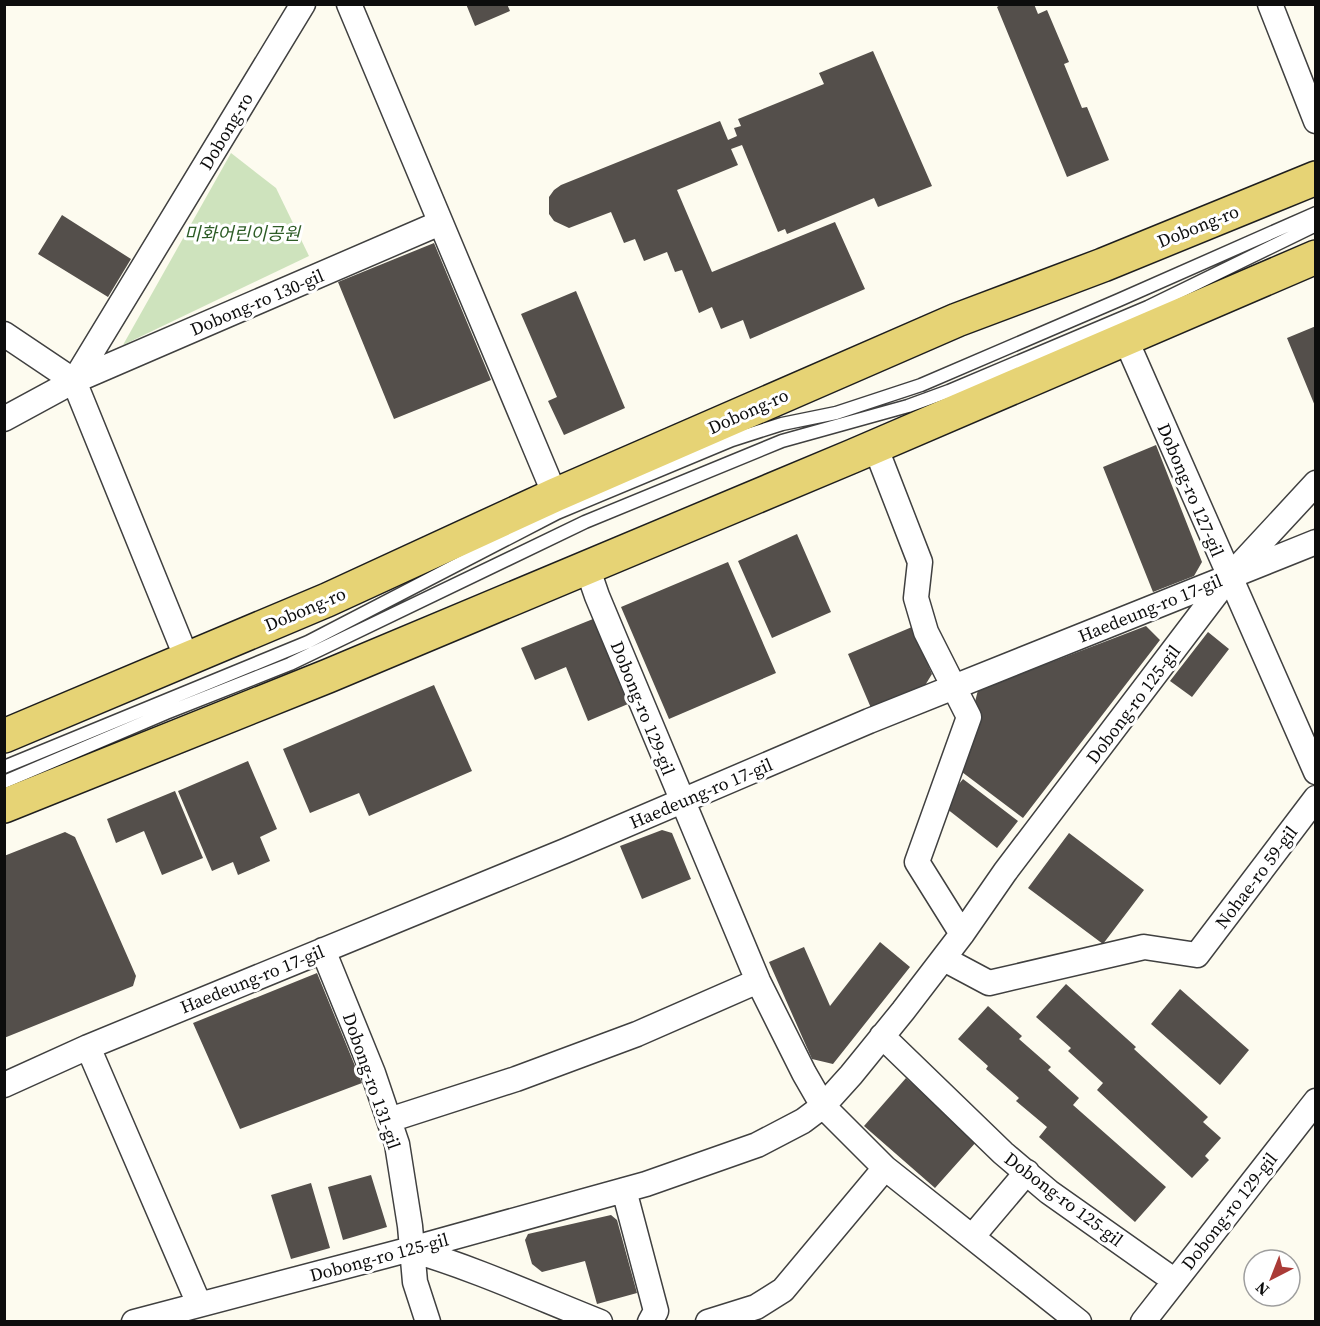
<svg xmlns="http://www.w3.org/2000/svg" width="1320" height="1326" font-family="'Source Serif 4','Noto Sans KR',serif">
<rect width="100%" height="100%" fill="#fdfbef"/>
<path fill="#cee3bd" d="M231,153L276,188L309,256L123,345Z"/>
<path fill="#544f4b" d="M466,4H507L510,11L475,26Z
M1002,4H1034L1038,14L1047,10L1069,62L1064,64L1082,108L1087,107L1109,160L1067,177L997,7Z
M873,51L932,186L878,207L874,198L787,234L785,229L778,232L742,145L731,149L738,165L677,190L712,272L835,222L865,289L750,339L743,320L721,329L712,307L699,313L682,270L675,272L667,252L644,261L635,239L624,243L611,212L569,228L554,221L549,214V197L554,190L561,185L720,121L728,140L737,136L734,128L741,126L738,119L824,84L819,73Z
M62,215L131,259L108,297L38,254Z
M434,243L491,380L394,419L338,282Z
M576,291L625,408L564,435L548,401L557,397L521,314Z
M1316,326V406H1315L1287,338Z
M1156,445L1202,562L1194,576L1153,592L1103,467Z
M797,534L831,612L772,638L738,561Z
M728,562L776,673L669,719L621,607Z
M593,619L628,704L588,721L566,667L535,680L521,648Z
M1146,626L1160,640L1023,818L958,769L978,690Z
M912,627L932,674L924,687L871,708L848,654Z
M1208,632L1229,649L1192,697L1170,681Z
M434,685L472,771L369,816L359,793L310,813L283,749Z
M248,761L277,829L260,837L270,861L238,875L233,862L212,871L178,791Z
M963,779L1018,821L997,848L942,805Z
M175,791L203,858L162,875L144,831L116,843L107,819Z
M662,830L672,833L691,879L642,899L620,846Z
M65,832L75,837L136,976L133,986L4,1038V856Z
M1069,833L1144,890L1103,944L1028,888Z
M880,942L910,967L833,1064L812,1059L769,962L804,947L830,1006Z
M317,973L362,1083L240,1129L193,1023Z
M1066,984L1136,1047L1134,1049L1208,1117L1203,1122L1221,1138L1205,1156L1209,1160L1192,1178L1097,1090L1103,1083L1068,1051L1071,1048L1036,1017Z
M1180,989L1249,1050L1220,1085L1151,1024Z
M988,1006L1022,1036L1019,1039L1051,1067L1048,1070L1079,1098L1073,1105L1166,1187L1135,1222L1039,1137L1047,1127L1016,1101L1019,1098L986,1069L988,1066L958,1039Z
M906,1078L977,1141L935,1188L864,1126Z
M371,1175L387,1227L343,1240L328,1187Z
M311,1183L330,1248L291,1259L271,1195Z
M611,1215L617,1220L637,1293L597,1304L585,1261L542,1272L532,1264L525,1240L528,1234Z"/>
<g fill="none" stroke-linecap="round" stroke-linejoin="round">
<g stroke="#404040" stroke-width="15">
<path id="lane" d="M4,767L308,642L557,513L732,440L782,424L836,413L921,385L1119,300L1316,213
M4,782L166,713L290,664L585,522L782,441L908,406L949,391L1148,307L1316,225"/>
</g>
<g stroke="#404040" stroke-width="27">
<path id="street" d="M349,4L555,495
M1270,4L1316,121
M4,334L74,381
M1125,338L1316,772
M74,381L303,4
M74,381L187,659
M4,419L74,381L440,223
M875,446L920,562L916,598L926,632L969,717L917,862L962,934
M587,567L597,596L758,981L804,1073L823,1106L885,1168L1079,1322
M323,950L373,1073L397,1144L410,1226L415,1282L428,1322
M944,959L989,983L1144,947L1197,955L1316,798
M882,1036L1003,1153L1049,1192L1175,1281
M88,1047L199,1304
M4,1085L88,1047L565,851L869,721L1316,542
M389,1120L516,1079L637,1034L758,981
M624,1190L656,1311L650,1322
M972,1237L1027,1172
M412,1250C476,1269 537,1297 600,1322
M134,1322L411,1249L646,1184L757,1145L803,1121L823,1106L851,1075L903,1011L962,934L1005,872L1229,577L1316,483
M708,1322L756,1307L783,1290L885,1168
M1143,1322L1316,1101"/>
</g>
<g stroke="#1e1e1e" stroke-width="36">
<path id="primary" d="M4,736L327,600L555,495L957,320L1103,265L1316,178
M4,806L328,676L853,456L1316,257"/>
</g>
<use href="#lane" stroke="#fff" stroke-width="12"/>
<use href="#street" stroke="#fff" stroke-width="24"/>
<use href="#primary" stroke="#e6d375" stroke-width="33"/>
</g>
<g text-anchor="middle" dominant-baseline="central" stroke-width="6" stroke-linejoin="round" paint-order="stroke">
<g font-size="18" fill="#0d0d0d" stroke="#fff">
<text transform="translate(226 131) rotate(-59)">Dobong-ro</text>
<text transform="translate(1198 226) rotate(-22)">Dobong-ro</text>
<text transform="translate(257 302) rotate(-23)">Dobong-ro 130-gil</text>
<text transform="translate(748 411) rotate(-24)">Dobong-ro</text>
<text transform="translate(1191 490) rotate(67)">Dobong-ro 127-gil</text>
<text transform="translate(1150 608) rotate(-22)">Haedeung-ro 17-gil</text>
<text transform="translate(305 609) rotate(-23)">Dobong-ro</text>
<text transform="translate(1133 704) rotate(-53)">Dobong-ro 125-gil</text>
<text transform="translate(643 708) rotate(68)">Dobong-ro 129-gil</text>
<text transform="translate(701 793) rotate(-23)">Haedeung-ro 17-gil</text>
<text transform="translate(1256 877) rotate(-53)">Nohae-ro 59-gil</text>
<text transform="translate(252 979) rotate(-22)">Haedeung-ro 17-gil</text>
<text transform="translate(372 1081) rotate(71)">Dobong-ro 131-gil</text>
<text transform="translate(1064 1199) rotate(37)">Dobong-ro 125-gil</text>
<text transform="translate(1229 1211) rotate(-52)">Dobong-ro 129-gil</text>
<text transform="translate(379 1257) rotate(-15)">Dobong-ro 125-gil</text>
</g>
<g font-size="18" font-style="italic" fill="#2d5c26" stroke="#fff">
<text x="242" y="233">미화어린이공원</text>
</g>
</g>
<rect width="1320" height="1326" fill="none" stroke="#0d0d0d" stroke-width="12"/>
<g transform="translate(1272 1278) rotate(222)"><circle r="28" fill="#ffffff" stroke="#9e9e9e" stroke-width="1.5"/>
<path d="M0-4.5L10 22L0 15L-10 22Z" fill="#aa3b37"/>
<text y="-9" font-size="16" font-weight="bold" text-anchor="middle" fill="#0d0d0d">N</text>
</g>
</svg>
